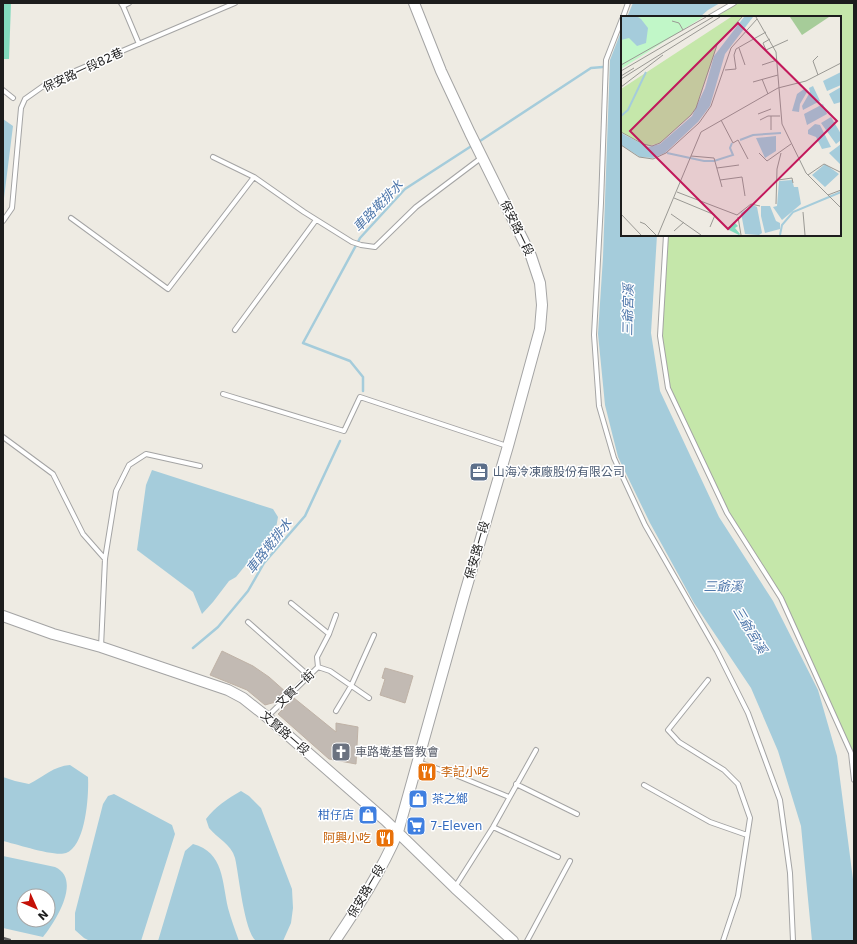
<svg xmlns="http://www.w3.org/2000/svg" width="857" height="944" font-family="'DejaVu Sans','Noto Sans TC',sans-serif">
<rect width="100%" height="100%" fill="#eeebe3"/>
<path fill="#c5e7aa" d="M734,3H854V780L851,753L781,598L727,513L668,388L660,336L666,235H840V17H710Z"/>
<path fill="#83dbbe" d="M3,3H11L9,59H3Z"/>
<path fill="#a5ccdb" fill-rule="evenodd" d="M633,3H720L708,10L700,17H627Z
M622,29V235H657L651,333L660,391L719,517L773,601L818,690L837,756L854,887V941H812L801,826L778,751L751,688L694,603L650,523L618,457L605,405L598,334L603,257L610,60Z
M3,119L13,126L3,206Z
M152,470L273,509L278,517L276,528L236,577L229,581L213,602L202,614L193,592L137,550L146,485Z
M70,765L88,777C89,794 86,846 66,853C55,857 16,844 3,841V777L15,781L29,784C43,777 54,766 70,765Z
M241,791L249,796L261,808L292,889L293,908L291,923L283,941H256C244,931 239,875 235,858C231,844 217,838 209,828C208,825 207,822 206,819C215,807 227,799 241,791Z
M114,794L172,825L175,834L141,941H90L84,938L75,930V913L103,804L108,796Z
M193,844C224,852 222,882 228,908C231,919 235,930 239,941H158L185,851Z
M3,856L55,867C82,879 56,921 43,937L3,928ZM24,896H48V920H24Z"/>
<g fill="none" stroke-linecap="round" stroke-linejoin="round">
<path stroke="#a5ccdb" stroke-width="2.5" d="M477,143L591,68L603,67
M363,391V377L350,361L303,343L360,238L405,189L473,145
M193,648L218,627L248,591L264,563L305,516L340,441"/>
</g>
<path fill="#c2bab3" stroke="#bfb2a6" d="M222,651L253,666L269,677L287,693L279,701L265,705L247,690L210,675Z
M385,668L413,676L405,703L380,695L385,679L382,678Z
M294,698L336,732V723L358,727L356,764L329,759L278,714Z"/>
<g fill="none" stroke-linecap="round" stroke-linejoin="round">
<g stroke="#a4a4a4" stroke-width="6">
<path id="service" d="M121,3L123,6L129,3
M123,6L139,44
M623,17L628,3
M710,17L734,3
M622,19L606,60L601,203L594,335L599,406L614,458L645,525L717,651L748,713L780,800L790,873L793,941
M3,90L13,98
M213,157L254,177L304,212L352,242L361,245L375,247L416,207L481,158
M71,218L168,289L254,177
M3,221L12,208L21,108L25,99L49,82L235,3
M666,235L660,336L668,388L727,513L781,598L851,753L854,780
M235,330L316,220
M223,394L344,431L360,397L507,446
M3,437L53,474L83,534L105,559
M291,603L329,634
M248,622L309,676
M101,647L105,559L116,491L129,465L146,454L200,466
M318,667L330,671L369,698
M708,680L668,730L679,742L724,770L738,784L750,818L738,896L723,941
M336,711L351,686L374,635
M267,717L318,667L317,657L329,634L336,615
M418,762L458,776L509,797
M516,784L577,814
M644,785L710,822L747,835
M493,827L558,857
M455,887L493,827L536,750
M527,941L570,861"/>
</g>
<g stroke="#a4a4a4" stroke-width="12">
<path id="tertiary" d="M3,616L53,634L101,647L228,690L243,698L267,717L385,820L455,888L513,941
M335,941C358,907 382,870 398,832L464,596L508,446L540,329L542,305L540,283L531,256L470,133L441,71L414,3"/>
</g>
<use href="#service" stroke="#fff" stroke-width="4"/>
<use href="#tertiary" stroke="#fff" stroke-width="10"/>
<path stroke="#6b6b6b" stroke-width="2.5" stroke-dasharray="8 8" stroke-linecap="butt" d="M3,938L13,941"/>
</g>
<defs>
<g id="office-square" transform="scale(1)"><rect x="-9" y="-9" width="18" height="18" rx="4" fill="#5c6f8a" stroke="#fff"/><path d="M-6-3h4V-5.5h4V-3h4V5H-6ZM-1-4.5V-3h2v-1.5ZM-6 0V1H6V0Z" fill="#fff"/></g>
<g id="church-square" transform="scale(1)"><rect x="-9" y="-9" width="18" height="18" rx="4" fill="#6b7280" stroke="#fff"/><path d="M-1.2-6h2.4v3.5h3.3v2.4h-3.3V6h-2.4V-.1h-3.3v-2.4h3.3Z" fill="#fff"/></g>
<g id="restaurant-square" transform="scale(1)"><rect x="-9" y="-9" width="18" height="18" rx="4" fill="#e8710a" stroke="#fff"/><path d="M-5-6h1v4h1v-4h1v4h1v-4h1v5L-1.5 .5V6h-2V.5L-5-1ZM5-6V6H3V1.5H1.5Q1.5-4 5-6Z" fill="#fff"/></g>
<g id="shop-square" transform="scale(1)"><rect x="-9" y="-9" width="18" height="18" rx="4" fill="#3f7fe0" stroke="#fff"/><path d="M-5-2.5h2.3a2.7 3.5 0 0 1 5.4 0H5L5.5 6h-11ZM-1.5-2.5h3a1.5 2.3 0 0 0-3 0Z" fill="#fff"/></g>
<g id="supermarket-square" transform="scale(1)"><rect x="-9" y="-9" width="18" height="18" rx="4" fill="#3f7fe0" stroke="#fff"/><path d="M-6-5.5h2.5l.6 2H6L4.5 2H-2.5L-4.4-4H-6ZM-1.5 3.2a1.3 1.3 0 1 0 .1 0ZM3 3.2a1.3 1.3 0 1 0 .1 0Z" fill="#fff"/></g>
</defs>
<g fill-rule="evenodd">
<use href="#office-square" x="479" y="472"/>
<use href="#church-square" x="341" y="752"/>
<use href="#restaurant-square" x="427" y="772"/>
<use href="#shop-square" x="418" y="799"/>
<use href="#shop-square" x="368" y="815"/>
<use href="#supermarket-square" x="416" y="826"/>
<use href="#restaurant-square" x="385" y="838"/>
</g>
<g text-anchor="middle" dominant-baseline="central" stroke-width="3" stroke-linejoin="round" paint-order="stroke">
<g font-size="12" fill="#1d1d1d" stroke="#fff">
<text transform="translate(83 70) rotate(-25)">保安路一段82巷</text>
<text transform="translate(517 228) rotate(64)">保安路一段</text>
<text transform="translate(477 550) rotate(-74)">保安路一段</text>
<text transform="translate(295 689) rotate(-44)">文賢一街</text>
<text transform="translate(285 733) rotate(41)">文賢路一段</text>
<text transform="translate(366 891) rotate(-59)">保安路一段</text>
</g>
<g font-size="12" fill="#4e5e75" stroke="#fff" text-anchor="start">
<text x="493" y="472">山海冷凍廠股份有限公司</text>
</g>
<g font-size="12" fill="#5b616d" stroke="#fff" text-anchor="start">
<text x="355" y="752">車路墘基督教會</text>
</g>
<g font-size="12" fill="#c56008" stroke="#fff" text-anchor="start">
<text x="441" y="772">李記小吃</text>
<text x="371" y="838" text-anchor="end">阿興小吃</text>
</g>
<g font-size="12" fill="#366cbe" stroke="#fff" text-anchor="start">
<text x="432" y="799">茶之鄉</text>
<text x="354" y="815" text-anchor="end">柑仔店</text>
<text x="430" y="826">7-Eleven</text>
</g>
<g font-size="13" font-style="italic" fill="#4d76aa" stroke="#fff">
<text transform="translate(378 206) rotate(-46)">車路墘排水</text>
<text transform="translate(628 310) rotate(-89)">三爺宮溪</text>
<text transform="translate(269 546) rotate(-52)">車路墘排水</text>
<text x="723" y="586">三爺溪</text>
<text transform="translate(750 630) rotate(59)">三爺宮溪</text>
</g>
</g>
<g transform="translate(621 16)">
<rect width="220" height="220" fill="#eeebe3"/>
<path d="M110,1H121L96,29L75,92L70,99L39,127L27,130L0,116V73Z" fill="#c5e7aa"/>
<path d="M169,1H208L181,19Z" fill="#a6cc99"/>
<path d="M0,1H82L0,53Z" fill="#c1f7c8"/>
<path d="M113,206L117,210L114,212L119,218L118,219L106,213Z" fill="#83dbbe"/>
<path d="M0,1H17L20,3L27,12L25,27L16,30L8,22L0,24ZM123,1H132L104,38L89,90L77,106L44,137L32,142L19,141L0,129V117L27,131L39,128L71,100L84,72L93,40ZM220,56V69L206,75L202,65ZM192,70L199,85L182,94L181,90L189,76L188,72ZM220,71V86L213,88L208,78ZM183,73L186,76L179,88L178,96L171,95L176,78ZM202,88L206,98L186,109L183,98ZM210,101L220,118V124L215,128L200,107ZM194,108L199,109L210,131L201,133L195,121L187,118V114ZM155,120V135L144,142L135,122ZM220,128V149L208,137ZM204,148L218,158L204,171L191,159ZM171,164L173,171H177L180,188L161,204L152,191L156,190L158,165ZM132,189L136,191L141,217L138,219L124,218L120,197ZM140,190H149L155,205L159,207V213L144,217L140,200Z" fill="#a5ccdb"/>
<path fill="none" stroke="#a5ccdb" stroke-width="2" d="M0,100L7,94L25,56M119,124L132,119L160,117M46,137L83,145H93L112,139L109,132L111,127M159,219L161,209L172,196L220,176"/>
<path fill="none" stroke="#9a9994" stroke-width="1" d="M135,1L155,36L161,108L185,157L220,192M51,5L58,7L62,14M149,23L142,27L145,34L167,24M118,32L124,49M0,49L85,1M141,49L156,44M104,54L115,53L113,39L115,33L145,16M0,55L92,1M197,59L192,45L197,40M0,60L13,52M0,63L99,1M141,63L147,78M132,66L157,59M0,71L42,39M137,98L150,93M150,100V114M100,104L112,127L117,124L127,143M139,104L147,100H159M0,116L22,128L31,130L39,127L70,99L75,92L96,29L121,1M0,129L18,141L32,143L45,137L78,107L90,90L110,32L136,3M138,137L146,145L170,128M70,140L93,142L101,171M96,152L118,149M187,159L203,148L219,156M99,164L121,161L124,180M157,164L171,162L172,167M56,176L116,199L130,188L139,190M207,179L220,174M53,182L94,199L89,211M155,188L156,153L160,137M182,196L184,219M0,198L20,219M50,198L80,219M117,201L120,219M19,206L24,208L35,219M53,215L63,206M37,219L80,116L157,72L185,65L220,47"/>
<path fill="#c2185b" fill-opacity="0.15" stroke="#c2185b" stroke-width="2" d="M117,7L216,105L107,213L9,115Z"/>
<rect width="220" height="220" fill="none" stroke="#1d1d1d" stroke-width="2"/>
</g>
<rect width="857" height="944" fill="none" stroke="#1d1d1d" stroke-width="8"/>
<g transform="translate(36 908) rotate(135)"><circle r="19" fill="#ffffff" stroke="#a5a5a5"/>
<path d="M0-3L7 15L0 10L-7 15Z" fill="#c41006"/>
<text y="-6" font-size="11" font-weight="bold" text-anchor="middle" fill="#1d1d1d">N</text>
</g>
</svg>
